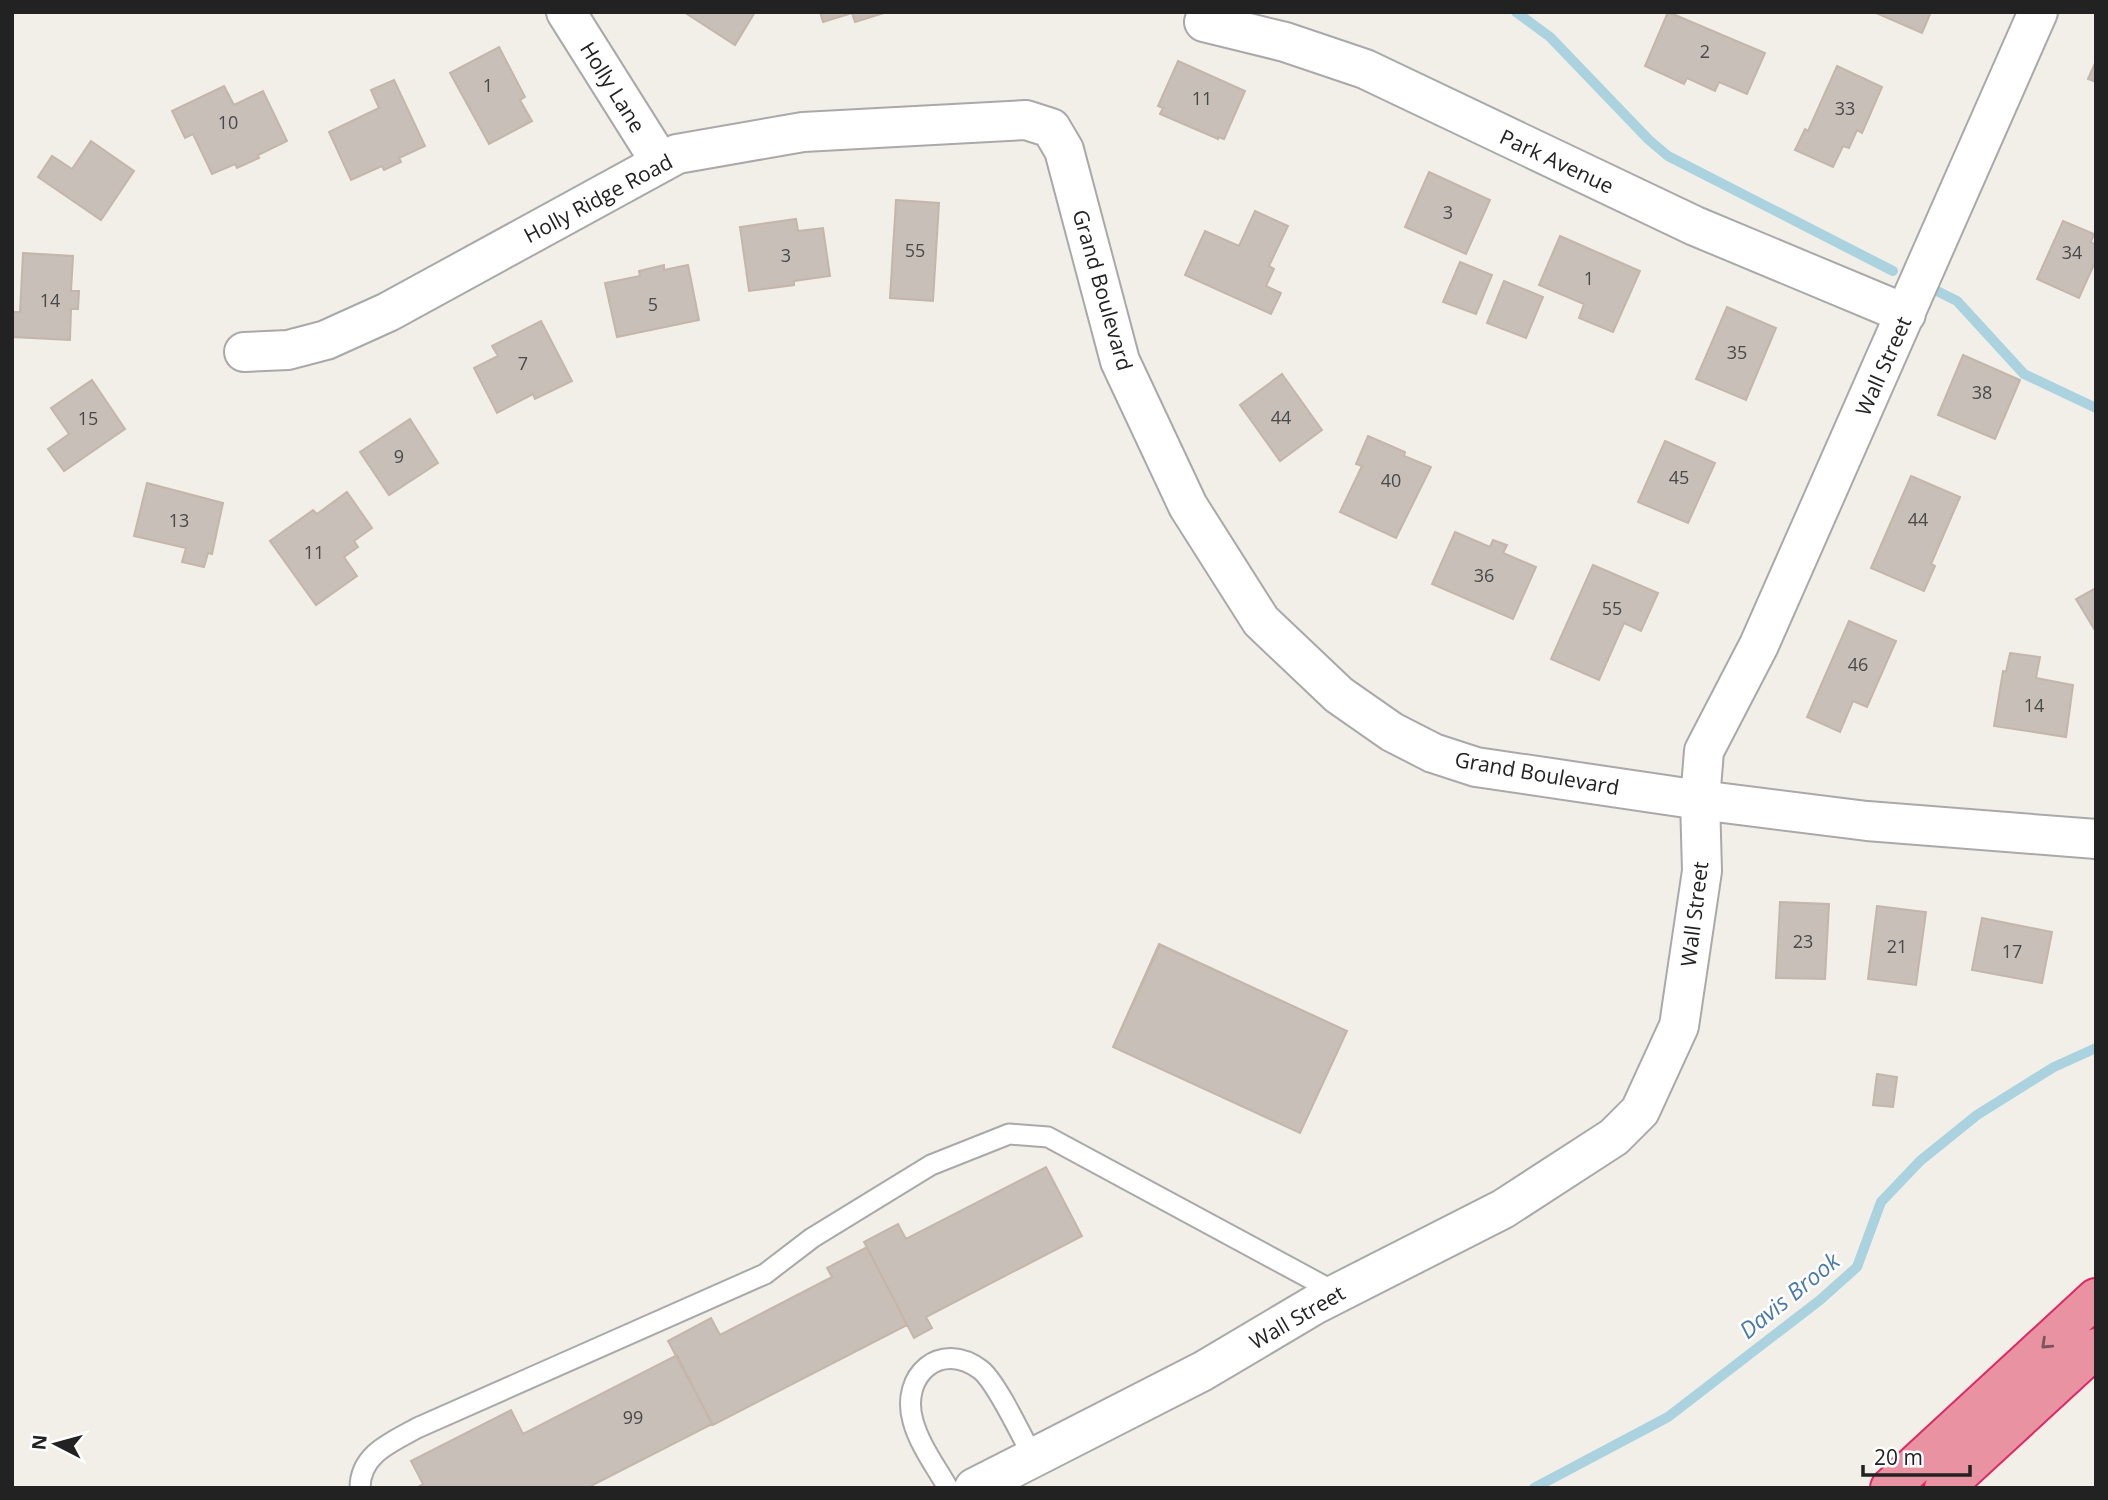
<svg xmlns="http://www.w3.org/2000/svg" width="2108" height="1500" font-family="'Open Sans',sans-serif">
<rect width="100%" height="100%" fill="#f2efe9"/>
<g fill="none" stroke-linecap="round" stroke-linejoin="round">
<path stroke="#aad3df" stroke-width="10" d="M1516,12L1550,37L1649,140L1668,156L1893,271
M1929,287L1957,301L2024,374L2096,408
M1534,1488L1668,1417L1820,1300L1857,1267L1881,1202L1920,1161L1977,1115L2054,1067L2096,1048"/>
</g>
<path fill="#c7bfb8" stroke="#c4b6ab" stroke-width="2" d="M684,12H755L735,45Z
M820,12H887L855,22L852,13L823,22Z
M1668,12L1765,53L1747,94L1719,82L1715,91L1687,78L1684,84L1645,66Z
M1874,12H1931L1922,33Z
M499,47L525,97L520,100L532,121L489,144L450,73Z
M1178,61L1245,91L1224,139L1218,137V139L1160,114L1163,108L1158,106Z
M2096,61V82L2088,79Z
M1837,66L1882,87L1862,133L1857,130L1849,148L1843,146L1833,167L1795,150L1805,129L1808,131Z
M394,80L425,146L399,158L401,162L384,170L382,166L351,180L329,132L379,108L371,90Z
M224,86L234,105L263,91L287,141L258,155L259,158L237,168L235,164L212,174L193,134L185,138L172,111Z
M91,141L134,171L101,220L38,177L52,156L72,169Z
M1429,172L1490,200L1466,254L1405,227Z
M896,200L939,203L933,301L890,298Z
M1255,211L1288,226L1269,266L1274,269L1266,286L1281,293L1271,314L1185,275L1205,231L1239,246Z
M796,219L798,231L823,228L830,276L794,281V285L749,291L740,227Z
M2063,221L2094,234L2091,242L2096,245V260L2079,298L2037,279Z
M1560,236L1640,271L1613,332L1579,318L1584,304L1539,285Z
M23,253L73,256L71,291H79L78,309H71L70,340L12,337V312H20Z
M1460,262L1492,275L1476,314L1443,302Z
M664,265V270L688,265L699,320L617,337L605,283L640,276L639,271Z
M1504,281L1543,297L1526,338L1487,323Z
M1727,307L1776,328L1746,400L1696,379Z
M541,321L572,381L535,399L533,394L497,413L474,368L498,356L492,346Z
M1963,355L2020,380L1995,439L1938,415Z
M1282,374L1322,430L1280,461L1240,405Z
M92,380L125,429L64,471L48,449L69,434L51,408Z
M410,419L438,463L389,495L360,452Z
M1368,436L1405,452L1404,456L1431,467L1396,538L1340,512L1362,466L1356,464Z
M1665,441L1715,463L1688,523L1638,502Z
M1911,476L1960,497L1931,564L1935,566L1924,591L1871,568Z
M147,483L223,503L212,554L208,553L204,567L182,562L186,548L134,536Z
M347,492L372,528L354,541L358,547L344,557L357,576L316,605L270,541L313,510L317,514Z
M1455,532L1490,547L1493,540L1507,545L1503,553L1536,567L1513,619L1432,584Z
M1593,565L1658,593L1641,631L1624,623L1599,680L1551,659Z
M2096,588V632L2076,599Z
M1849,621L1896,641L1867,707L1853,701L1840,732L1807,717Z
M2010,653L2040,657L2036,678L2073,685L2066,737L1994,726L2003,671L2006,672Z
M1780,902L1829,904L1825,979L1776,978Z
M1780,902L1829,904L1825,979L1776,978Z
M1877,906L1926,912L1916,985L1868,979Z
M1877,906L1926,912L1916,985L1868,979Z
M1982,918L2052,932L2042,983L1972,970Z
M1982,918L2052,932L2042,983L1972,970Z
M1159,944L1347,1031L1300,1133L1113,1047Z
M1160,945L1347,1031L1300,1133L1113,1047Z
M1877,1074L1897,1077L1893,1107L1873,1105Z
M1046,1167L1082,1236L926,1317L932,1328L914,1338L864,1242L898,1224L906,1239Z
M867,1247L907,1325L713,1425L668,1341L711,1318L720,1335L832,1277L827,1268Z
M677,1355L712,1424L587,1488H416L423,1484L411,1461L511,1410L523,1434Z"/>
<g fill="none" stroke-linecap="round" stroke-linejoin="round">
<g stroke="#a9a9a9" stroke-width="23">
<path id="lane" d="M360,1488C360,1454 392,1442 417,1428L765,1274L812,1238L931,1165L1009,1134L1048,1137L1337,1293
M948,1488C936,1467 919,1444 913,1421C900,1376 940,1339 981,1370C997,1383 1022,1437 1033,1457"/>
</g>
<g stroke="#a9a9a9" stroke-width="42">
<path id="street" d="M566,12L661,163
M1204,22L1285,42L1365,69L1695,226L1906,314
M244,352L288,350L326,340L388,312L677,154L803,132L1026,120L1051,128L1064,150L1120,361L1188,506L1261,621L1339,695L1392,732L1433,753L1476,767L1700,800L1867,821L2096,839
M974,1488L1203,1371L1316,1304L1503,1209L1614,1137L1640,1111L1679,1026L1702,871L1700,800L1704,751L1759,645L2038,12"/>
</g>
<g stroke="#dc2a67" stroke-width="42">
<path id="highway" d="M1890,1488L2096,1298
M1944,1488L2096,1348"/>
</g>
<use href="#lane" stroke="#fff" stroke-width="19"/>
<use href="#street" stroke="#fff" stroke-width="38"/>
<use href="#highway" stroke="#e892a2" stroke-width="38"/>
</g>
<defs><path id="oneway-chevron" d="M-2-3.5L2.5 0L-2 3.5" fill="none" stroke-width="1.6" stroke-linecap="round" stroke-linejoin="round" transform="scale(1.75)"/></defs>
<use stroke="#7b545c" href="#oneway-chevron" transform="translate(2046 1344) rotate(137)"/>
<g text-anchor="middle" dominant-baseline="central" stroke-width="5" stroke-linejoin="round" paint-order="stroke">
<g font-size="18" fill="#4b4948">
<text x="1705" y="51">2</text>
<text x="488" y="85">1</text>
<text x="1202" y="98">11</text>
<text x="1845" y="108">33</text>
<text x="228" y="122">10</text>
<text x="1448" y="212">3</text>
<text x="915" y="250">55</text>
<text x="2072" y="252">34</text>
<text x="786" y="255">3</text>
<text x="1589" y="278">1</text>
<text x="50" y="300">14</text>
<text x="653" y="304">5</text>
<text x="1737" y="352">35</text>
<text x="523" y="363">7</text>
<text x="1982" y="392">38</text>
<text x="1281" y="417">44</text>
<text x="88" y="418">15</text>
<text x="399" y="456">9</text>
<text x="1679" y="477">45</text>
<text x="1391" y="480">40</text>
<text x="1918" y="519">44</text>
<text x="179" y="520">13</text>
<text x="314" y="552">11</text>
<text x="1484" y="575">36</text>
<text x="1612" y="608">55</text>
<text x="1858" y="664">46</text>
<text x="2034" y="705">14</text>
<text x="1803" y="941">23</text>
<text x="1897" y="946">21</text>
<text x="2012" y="951">17</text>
<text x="633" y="1417">99</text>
</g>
<g font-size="21" fill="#222" stroke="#fff">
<text transform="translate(613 87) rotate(58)">Holly Lane</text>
<text transform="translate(1557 161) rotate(25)">Park Avenue</text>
<text transform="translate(598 198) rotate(-28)">Holly Ridge Road</text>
<text transform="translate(1103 290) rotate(74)">Grand Boulevard</text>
<text transform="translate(1883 366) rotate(-66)">Wall Street</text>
<text transform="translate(1537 773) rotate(10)">Grand Boulevard</text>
<text transform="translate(1694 914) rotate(-83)">Wall Street</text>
<text transform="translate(1297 1317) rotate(-30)">Wall Street</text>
</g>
<g font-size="23" font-style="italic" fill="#4a7aab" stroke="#fff">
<text transform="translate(1789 1295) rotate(-39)">Davis Brook</text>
</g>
</g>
<rect width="2108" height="1500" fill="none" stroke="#222222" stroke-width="28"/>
<g transform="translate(56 1444) rotate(276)" stroke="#ffffff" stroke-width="5" paint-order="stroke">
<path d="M0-5L12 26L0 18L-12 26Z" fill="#222222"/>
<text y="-10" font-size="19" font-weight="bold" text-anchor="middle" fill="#222222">N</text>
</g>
<path d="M1863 1465v10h107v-10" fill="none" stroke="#222222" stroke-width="3.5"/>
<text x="1874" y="1465" font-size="21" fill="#222222" stroke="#ffffff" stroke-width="5" paint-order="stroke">20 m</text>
</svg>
